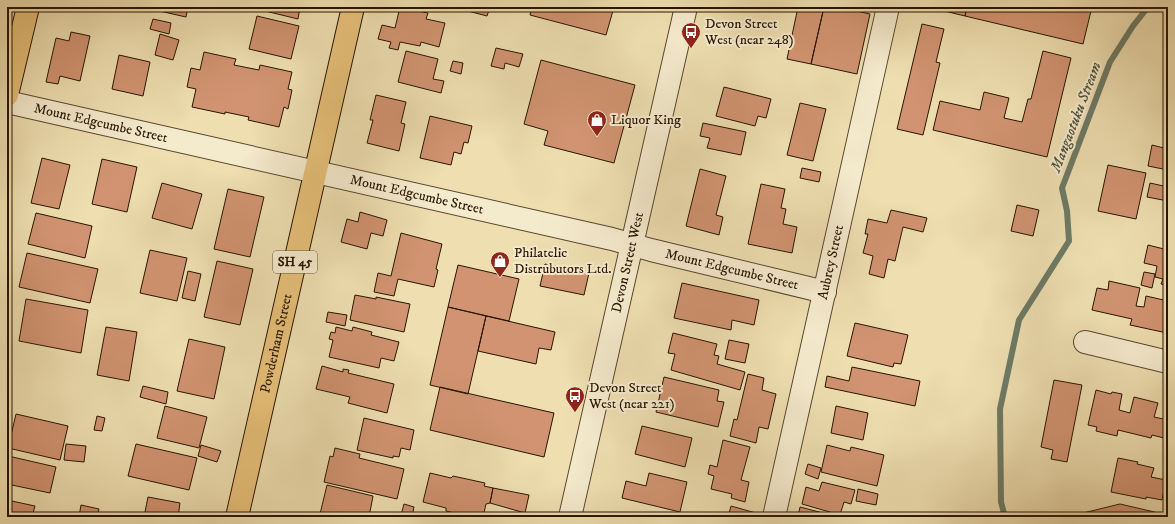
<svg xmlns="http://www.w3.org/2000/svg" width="1175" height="524" font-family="'IM FELL DW Pica',serif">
<rect width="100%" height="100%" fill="#eedeb0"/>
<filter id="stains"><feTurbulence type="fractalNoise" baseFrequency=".005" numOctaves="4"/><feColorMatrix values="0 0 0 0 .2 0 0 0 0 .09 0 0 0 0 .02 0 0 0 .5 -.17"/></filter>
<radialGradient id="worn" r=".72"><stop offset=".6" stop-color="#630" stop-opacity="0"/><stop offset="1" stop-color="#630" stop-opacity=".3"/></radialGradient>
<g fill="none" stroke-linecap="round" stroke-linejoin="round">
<path stroke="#6d7a65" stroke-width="6" d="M1005,517L1001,502L1000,409L1019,320L1069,241L1067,211L1062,188L1110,62L1133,26L1148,7"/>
</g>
<path fill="#d19371" stroke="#291503" d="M156,7H188L186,17L155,10Z
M257,7H300L298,19L257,9Z
M400,7L428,13L426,19L445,23L439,47L421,42L420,46L400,42L398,50L389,48L391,42L378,39L382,25L395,28Z
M462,7H490L487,16L464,10Z
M532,7H614L606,35L530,15Z
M798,7H824L811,64L787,59Z
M824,7H839L870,14L857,74L811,64Z
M936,7H967L965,16L936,9Z
M967,7H1073L1091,11L1083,44L965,16Z
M257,16L299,26L291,59L249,49Z
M153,19L171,23L169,34L150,29Z
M922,24L944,29L936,62L940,63L923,135L897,129Z
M71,32L90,36L80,81L60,76L58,84L46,82L56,38L69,41Z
M160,34L179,40L173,60L155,55Z
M496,48L523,54L519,67L505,63L504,69L491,66Z
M406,51L438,59L433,79L444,81L441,93L398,82Z
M1043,51L1071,58L1047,157L933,130L940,101L980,110L984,92L1009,98L1004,118L1022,122L1028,99H1031Z
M204,52L236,59L234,65L259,70L260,65L292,72L288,89L292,90L288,109L284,107L279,127L248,120L249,117L225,112V114L192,107L196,89L187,87L191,68L200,70Z
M119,55L150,62L143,96L112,89Z
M541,60L635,85L614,163L544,145L548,131L524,124Z
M453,61L463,63L461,74L450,71Z
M724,87L771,99L766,118L758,116L755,126L716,116Z
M376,95L406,102L401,123L405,124L399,151L367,143L373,120H370Z
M800,103L826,109L813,161L787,155Z
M430,116L472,126L468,143L464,142L461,154L454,152L451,165L420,158Z
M703,123L746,132L741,155L707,148L710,138L700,136Z
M1152,145L1168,149V170L1148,166Z
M42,158L70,165L59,209L31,203Z
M102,159L137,167L127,212L92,204Z
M1108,165L1146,173L1136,219L1098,211Z
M802,168L821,172L819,182L800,178Z
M700,169L726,176L716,215L723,217L719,235L686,226Z
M162,183L202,194L192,229L152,218Z
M1150,183L1168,187V201L1147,197Z
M761,184L785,189L781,208L786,209L783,224L797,227L792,253L748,244Z
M228,189L264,197L250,257L214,249Z
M1017,205L1039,210L1033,236L1011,231Z
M891,210L927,218L923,232L903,227L895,261L888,259L884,278L869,274L873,256L863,253L868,234H865L868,219L887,223Z
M360,212L387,220L383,236L371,233L367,249L341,242L347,219L358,222Z
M36,213L92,226L85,258L28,244Z
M401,233L442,244L436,269L438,270L434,287L398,279L394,296L374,292L378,273L391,276Z
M1148,245L1168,250V286L1161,284L1163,279L1155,277L1157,266L1144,263Z
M150,250L187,258L177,301L140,293Z
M27,253L98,269L90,303L19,287Z
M217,261L253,269L240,325L204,317Z
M545,264L589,273L584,295L540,286Z
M458,265L519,279L509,321L448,307Z
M188,271L201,274L195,301L182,298Z
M1144,272L1155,274L1152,288L1141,285Z
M1109,281L1140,288L1136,306L1144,307L1146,296L1168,301V341L1165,340L1167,333L1130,325L1132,319L1092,310L1097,288L1108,290Z
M682,283L759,300L754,325L732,320L731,330L674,318Z
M355,295L376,299V297L410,304L404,332L350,320Z
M26,299L88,310L81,353L19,341Z
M448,307L486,316L468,394L430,385Z
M328,312L347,315L345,326L326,322Z
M486,316L555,332L551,350L539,348L536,364L478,351Z
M855,323L908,335L901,364L894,363L893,367L847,356Z
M106,327L137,332L129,381L97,375Z
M336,327L352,331L353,327L372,332L371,335L399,342L394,361L381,358L379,368L329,357L333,340L329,339L331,332L335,333Z
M673,333L717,344L714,355L719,356L717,364L745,372L740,390L671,370L675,354L668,353Z
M189,339L225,347L214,399L177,391Z
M729,340L749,344L745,363L725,359Z
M322,366L343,372V369L349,370L348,373L394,384L387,413L348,403L350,397L316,389Z
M852,367L920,381L915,406L825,387L827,376L849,381Z
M748,374L764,378L762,390L776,394L768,429L759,427L756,443L730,436L734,419L737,420Z
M664,377L719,390L717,401L724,402L718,427L656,412Z
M1054,380L1082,385L1067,462L1051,459L1053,450L1041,447Z
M143,386L168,392L166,404L140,397Z
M440,387L554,413L544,457L430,430Z
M1096,390L1111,394L1112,392L1122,394L1119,410L1130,413L1134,397L1158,403L1154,417L1168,420V439L1152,435L1151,438L1118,430L1117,436L1096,431L1097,427L1088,425Z
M165,406L207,417L199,448L157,438Z
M836,406L868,413L863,440L831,433Z
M16,414L68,426L60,460L8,448Z
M97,416L105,418L102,431L94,430Z
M364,418L414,430L410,450L401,448L399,457L393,456V458L357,450Z
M642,426L692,438L685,467L635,454Z
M723,440L750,447L741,480L749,482L745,502L731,498L732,494L711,489L714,476L708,474L710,465L717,467Z
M66,444L86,446L84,462L64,460Z
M136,444L197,458L189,490L128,476Z
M201,445L221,451L217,462L198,456Z
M827,445L850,451L851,447L884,455L877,486L821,472Z
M335,448L360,454L359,458L404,469L397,499L324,482L330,456L333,457Z
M8,456L56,467L50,493L7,484V463Z
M1118,458L1138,462L1137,464L1154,468L1151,477L1166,480L1162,500L1146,497V499L1111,492Z
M808,464L821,468L818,479L805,474Z
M430,473L451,478L453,476L485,483L484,486L493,488L490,503L486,504L483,517H471L446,511V508L423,502Z
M649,473L687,482L680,512L622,498L626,481L646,486Z
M822,482L855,490L851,504L844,502L840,515L802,504L806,487L819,491Z
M327,485L373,496L369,517H332L320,514Z
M493,488L529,495L525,513L490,503Z
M858,489L878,494L876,505L856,501Z
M148,497L180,503L178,517H144Z
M7,500L35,506L32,517H7Z
M404,504L414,507L412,517L401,515Z
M1120,504L1163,514L1162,517H1079L1078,516L1083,515V513Z
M81,505L99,509L97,517H79Z
M731,506L756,513L754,517H728Z
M800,507L827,514V517H798Z"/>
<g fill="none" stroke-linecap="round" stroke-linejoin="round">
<g stroke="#5a472e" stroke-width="24">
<g id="minor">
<path id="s1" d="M7,102L612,239L651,250L825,292"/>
<path d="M1085,342L1168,362"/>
<path id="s2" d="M570,517L686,7"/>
<path id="s3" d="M774,517L888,7"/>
</g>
</g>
<g stroke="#291503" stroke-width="24">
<g id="major">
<path d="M7,95L28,7"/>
<path id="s4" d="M237,517L353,7"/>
</g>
</g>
<use href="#minor" stroke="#f4eacc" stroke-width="22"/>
<use href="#major" stroke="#e7bf78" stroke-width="22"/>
</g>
<defs>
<g id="bus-pin" transform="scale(1)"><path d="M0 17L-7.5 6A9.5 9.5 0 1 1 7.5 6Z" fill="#8f2418" stroke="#f4eacc"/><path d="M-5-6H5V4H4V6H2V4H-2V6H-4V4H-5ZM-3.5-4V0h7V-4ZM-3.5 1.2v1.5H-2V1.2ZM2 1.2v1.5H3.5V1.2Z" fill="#fff"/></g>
<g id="shop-pin" transform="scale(1)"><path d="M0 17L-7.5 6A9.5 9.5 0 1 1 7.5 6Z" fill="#8f2418" stroke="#f4eacc"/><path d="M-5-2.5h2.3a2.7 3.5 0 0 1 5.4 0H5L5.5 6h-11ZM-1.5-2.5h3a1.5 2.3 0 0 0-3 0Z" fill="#fff"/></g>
</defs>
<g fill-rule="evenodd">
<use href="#bus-pin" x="691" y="32"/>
<use href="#shop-pin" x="597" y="120"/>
<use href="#shop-pin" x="500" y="261"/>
<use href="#bus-pin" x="575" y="396"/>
</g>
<g text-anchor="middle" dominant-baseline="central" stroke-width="4" stroke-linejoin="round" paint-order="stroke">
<rect fill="#f4eacc" stroke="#66553f" stroke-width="1" x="273" y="251" width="44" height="22" rx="3"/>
<g font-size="13" font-weight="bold" fill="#291503">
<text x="295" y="262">SH 45</text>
</g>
<g font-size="14" fill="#291503" stroke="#f4eacc" text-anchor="start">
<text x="705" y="24">Devon Street<tspan x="705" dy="16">West (near 248)</tspan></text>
<text x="611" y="120">Liquor King</text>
<text x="514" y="253">Philatelic<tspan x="514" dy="16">Distrubutors Ltd.</tspan></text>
<text x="589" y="388">Devon Street<tspan x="589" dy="16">West (near 221)</tspan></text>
</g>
<g font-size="14" fill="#291503" stroke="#f4eacc">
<text stroke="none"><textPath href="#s1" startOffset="96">Mount Edgcumbe Street</textPath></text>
<text stroke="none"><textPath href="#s1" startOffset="420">Mount Edgcumbe Street</textPath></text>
<text stroke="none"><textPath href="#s2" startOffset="261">Devon Street West</textPath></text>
<text stroke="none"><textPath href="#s3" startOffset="261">Aubrey Street</textPath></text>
<text stroke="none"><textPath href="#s1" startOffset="744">Mount Edgcumbe Street</textPath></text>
<text stroke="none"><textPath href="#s4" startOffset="178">Powderham Street</textPath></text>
</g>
<g font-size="15" font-style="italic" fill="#51503c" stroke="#f4eacc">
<text transform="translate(1076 117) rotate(-69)">Mangaotuku Stream</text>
</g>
</g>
<rect width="1175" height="524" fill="none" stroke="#eedeb0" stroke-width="24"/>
<rect x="8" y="8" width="1159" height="508" fill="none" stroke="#291503" stroke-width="2"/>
<rect x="12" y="12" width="1151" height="500" fill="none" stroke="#291503"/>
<rect width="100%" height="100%" filter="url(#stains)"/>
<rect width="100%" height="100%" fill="url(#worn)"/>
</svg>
